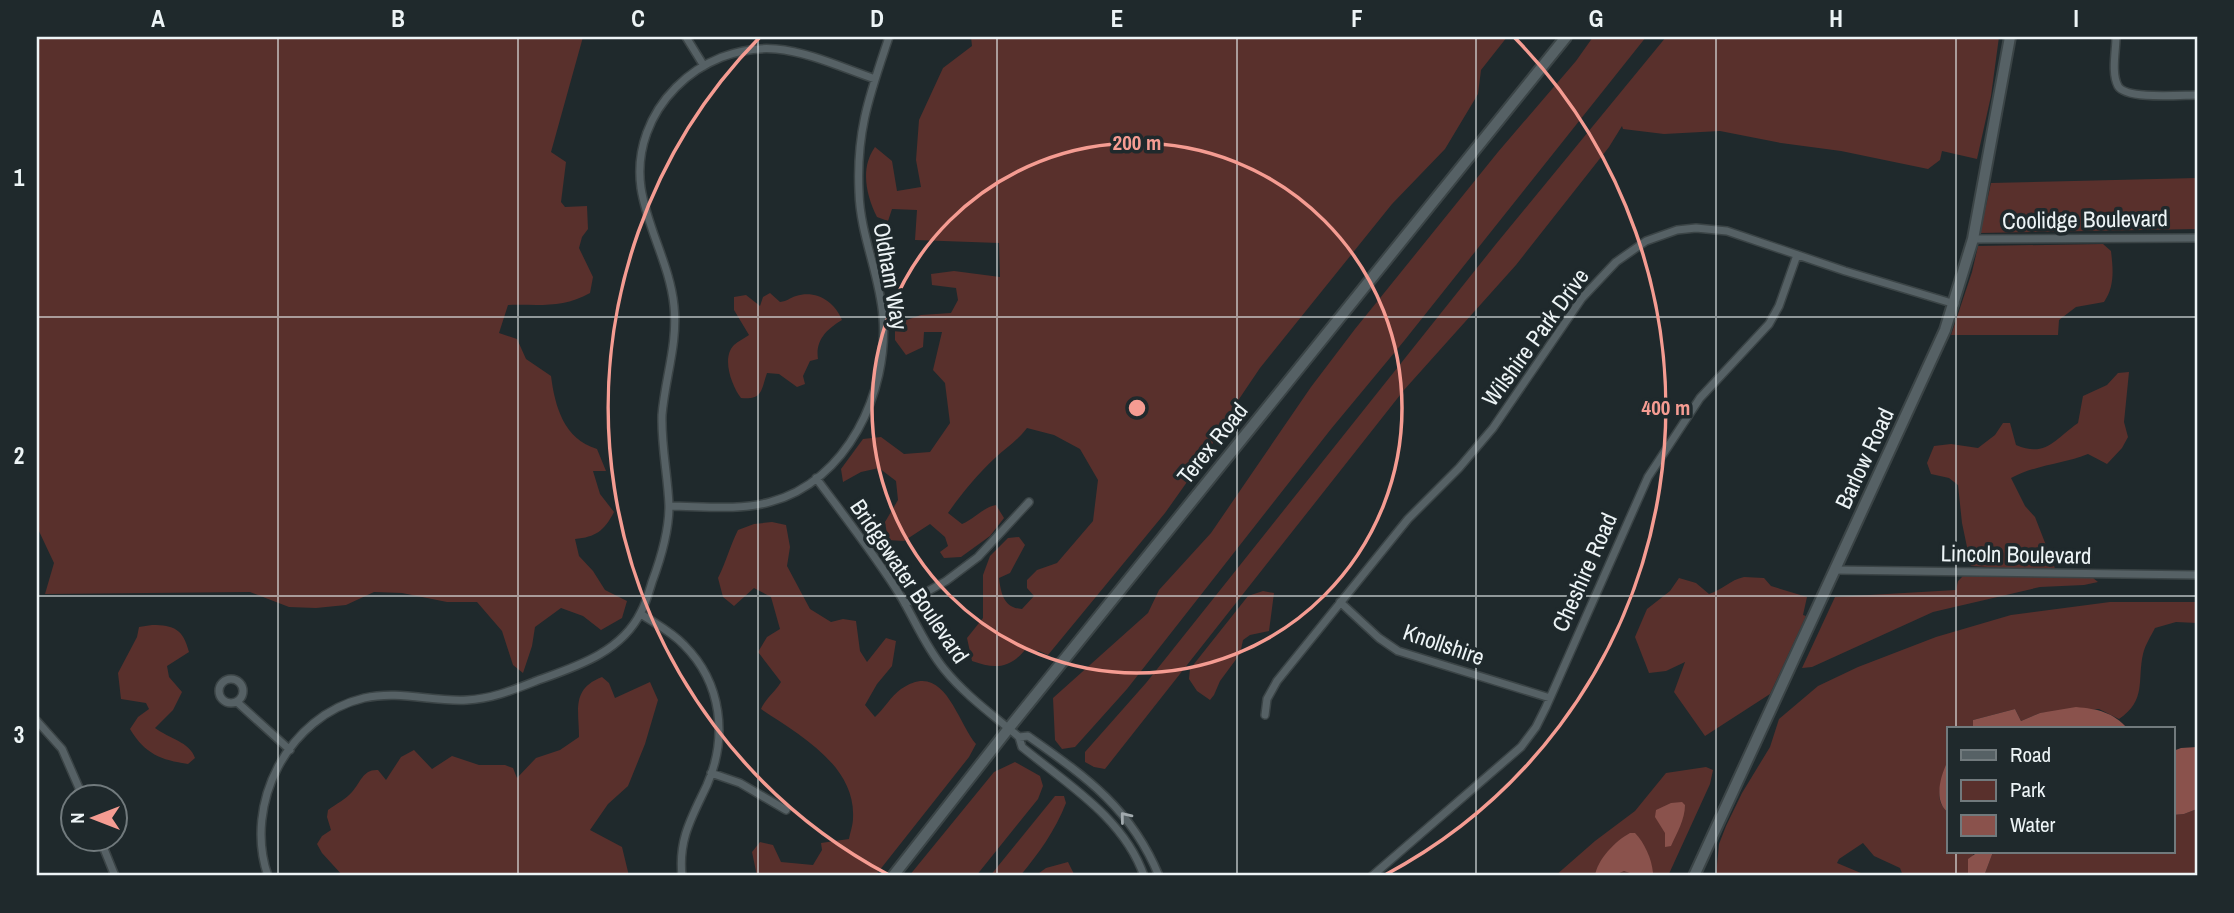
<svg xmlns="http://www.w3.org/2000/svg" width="2234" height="913" font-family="'Archivo Narrow',sans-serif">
<rect width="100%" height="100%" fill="#1f292c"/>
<path fill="#59302c" d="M37,37H583L551,152L566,162L561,202L565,207L587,206L588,229L582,237L579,248L593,277L590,293C562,309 538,304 508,305L499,333L517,339L526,359L551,376C555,407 564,439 597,449L606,471H593L600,494L614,512C604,531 596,537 575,539L579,556L593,571L605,590L627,601L622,618L601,630L583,616L561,608L535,627L532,646L523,673L513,665L502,631L477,602H447L402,593L374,592L346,605L316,608L289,607L250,592L45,594L54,563L37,527Z
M971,37H1507L1481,70L1478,94L1445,149L1392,204L1260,368L1235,405L1204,458L1165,513L1048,655L1039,651L1025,650C1009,669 994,669 972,661L967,638L983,618V575L990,556L1008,538L1019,537L1025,545L1010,573L999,578C1001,594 1004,608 1022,609L1034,596L1027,588V580L1037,570L1057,563L1093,521L1098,480L1080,449L1054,435L1027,428C1017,441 1006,448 995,458C977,475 962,493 948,513L962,524C974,519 984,507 996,505L1004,518L990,536L961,557L944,558L940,552L948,546L945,537L930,524L904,541L888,540L885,522L898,500L896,481L879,468L861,472L843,482L841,469L863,439L881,437L904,454L930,452L950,423L945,383L933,370L942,332H924L923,347L906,355L895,340V324L921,315L951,313L958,300L956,288L932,285L931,274L954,271L1000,277L999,243L915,240L917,210L892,209L888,221L877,217C866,195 860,168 875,147L892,161L897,191L921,187L916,160L919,120L943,68L972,46Z
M1593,37H1646L1404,341L1331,429L1127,689L1075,747L1062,749L1055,740L1053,698L1148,613L1159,590L1211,533L1311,387L1355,329L1498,152L1576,61Z
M1666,37H1999L1991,96L1977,159L1942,151L1940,160L1928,169L1841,151L1781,143L1720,131L1664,134L1623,129L1622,126L1609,147L1516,265L1404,390L1105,769L1094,767L1085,762V752L1146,683L1496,244Z
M2197,178V229L1980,233L1991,183Z
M2103,244L2111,251C2113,269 2115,286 2104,302L2076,307L2059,320L2058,335H1951L1972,272L1978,246Z
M770,293L780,302C788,301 789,298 796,296C816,290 834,301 842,320C827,329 815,340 818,359L810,361L803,376L805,384L797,387L779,374L767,373C761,390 763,400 741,398C732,386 721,358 734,345C738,341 745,338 749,335L734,310V297L746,295L760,306L763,297Z
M2129,372L2124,422L2128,437L2122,448L2107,464L2088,454C2063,464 2035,465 2011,478L2025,506L2035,517L2056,571L1971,566L1962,523L1958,485L1949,478L1931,474L1927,463L1934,446L1951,444L1978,448L1995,435L2003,423H2010L2016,445C2046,458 2055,439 2078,423L2083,396L2107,385L2118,373Z
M772,522L786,525L790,547L787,566L810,609L831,622L843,619L856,621L860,651L867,662L886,638L896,641L892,666L877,684L865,705L875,717C884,709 891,696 901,689C944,659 956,720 976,744L969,757L875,876H757L752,852L760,842L773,845L781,862L813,865L822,850L821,843L849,839C850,833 853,825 853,818C856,765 798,734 761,709C766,698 774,693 781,682L758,652L767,637L780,629L771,597L754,588L734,606L723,597L718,578C726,562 730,546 738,530L754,524Z
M1963,576L2093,578L2098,582L2084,585L2040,587L1933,612L1812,667L1802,668L1835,597L1956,590L1958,581Z
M1744,577L1764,578L1771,586L1807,597L1803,615L1806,616L1770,694L1705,736L1674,692L1685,662L1666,671L1649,673L1635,637L1647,609L1670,591L1679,578L1696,583L1709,594C1722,590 1730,580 1744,577Z
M1263,591L1274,593L1269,631L1250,635L1243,640L1240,654L1220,681L1214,695L1210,700L1197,691L1189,679L1190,669L1248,596Z
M2110,602H2197V623L2176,622L2155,628C2151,636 2145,645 2143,654C2137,680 2147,700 2119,719L2099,709L2040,713L2021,721L2015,709L1973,720V729H1949C1949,738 1951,750 1949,759C1944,775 1930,800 1949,813V852H1974L1968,876H1903L1900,868L1874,856L1863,843L1839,859L1837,863L1868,876H1716L1719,844L1726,826L1742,793L1770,747L1779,719L1818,686L1858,667L1936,637L2011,615Z
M152,625C174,625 183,629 189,652L167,666L169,677L182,692L173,710L155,728C168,738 190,742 195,758L188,764C161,760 145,754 130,729L138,717L149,709L146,703L121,699L118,673L137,637L139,627Z
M602,677L609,683L615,698L650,682L658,700L645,744L628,786L608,804L590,830L622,847L629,876H343L322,853L317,844L322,836L331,830L327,817L328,810C336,804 346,799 352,792C361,782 363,769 378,770L386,780L401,757L414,750L432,769L452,756L479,765H505L513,768L517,778L536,758L560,750L579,737C579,710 571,689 602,677Z
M1015,762L1040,776L1043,786L1038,799L976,876H909L994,772Z
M1706,767L1713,770L1710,784L1668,876H1555L1595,841L1635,811L1666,773Z
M1055,796H1064L1066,803C1055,831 1039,853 1020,876H990Z
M2197,809V876H1984L1993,852H2173V815L2184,814Z
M1068,862L1075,876H1035L1046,868Z"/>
<path fill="#8a524c" d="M2076,707C2098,709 2113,712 2128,729H1973V720L2015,709L2021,721L2040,713Z
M2197,747V809L2184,814L2173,815V751L2181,748Z
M1949,759V813C1932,802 1941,773 1949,759Z
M1682,802L1685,805C1685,819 1677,833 1671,846L1665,847V833L1655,817L1656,810L1671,803Z
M1630,833H1635C1644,842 1652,859 1653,873L1650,876H1639L1624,871L1612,876H1595C1597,860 1615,841 1630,833Z
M1974,852H1993L1984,876H1968V859L1975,854Z"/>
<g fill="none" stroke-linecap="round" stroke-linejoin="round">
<g stroke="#3b4446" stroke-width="10">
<path id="street" d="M686,37L704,66
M2116,37C2116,51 2111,73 2118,86C2126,100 2181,95 2197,95
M1973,239L2197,238
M816,478C845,517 875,555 900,595C915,620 925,646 944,669C965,695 993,715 1019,737L1022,747C1067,784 1124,818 1144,876
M669,506C701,506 738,511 770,502C847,482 889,392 883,317C880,275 860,235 859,192C856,130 870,94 889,37
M1835,570L2197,575
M1340,602L1379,638L1398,651L1550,698
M905,604L946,581L978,557L1029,502
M641,614C656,624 672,632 684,645C722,683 728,737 707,785C692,817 678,839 682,876
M219 691a12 12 0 1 1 24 0a12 12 0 1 1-24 0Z
M237,702L290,750
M1265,715L1267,699L1277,681L1408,519L1459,468L1493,428L1582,298L1616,262L1646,241L1677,230L1696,228L1727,231L1845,271L1955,304
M37,721L62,749L83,797
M1019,737L1028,736C1086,777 1131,808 1159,876
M711,773L740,783L786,810
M100,839L115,876
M268,876C243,804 288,716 364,698C400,690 432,702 467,700C491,699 513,690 536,681C575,667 621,653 641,612C646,603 649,592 652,582C661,558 669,531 669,506C668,476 661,446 662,415C665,378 678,344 674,306C670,265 647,228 641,188C630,111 700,43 776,49C809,52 843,68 875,79
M1372,876L1521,747L1536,727L1546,707L1648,477L1700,398L1769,324L1779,306L1797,255"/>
</g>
<g stroke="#3b4446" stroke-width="14">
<path id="secondary" d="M893,876L1009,728L1566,37
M1694,876L1945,330L1973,239L2010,37"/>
</g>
<use href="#street" stroke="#566165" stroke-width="7"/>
<use href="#secondary" stroke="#566165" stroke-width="10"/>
</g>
<defs><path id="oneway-chevron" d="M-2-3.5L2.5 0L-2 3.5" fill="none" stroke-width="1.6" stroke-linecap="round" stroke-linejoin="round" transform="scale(1.75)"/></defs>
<use stroke="#a2aaae" href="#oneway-chevron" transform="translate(1125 817) rotate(-129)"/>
<path fill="none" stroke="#edf4f6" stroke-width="2" stroke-opacity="0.55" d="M278,37V876M518,37V876M758,37V876M997,37V876M1237,37V876M1476,37V876M1716,37V876M1956,37V729M37,317H2197M37,596H2197M1956,852V876"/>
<g fill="none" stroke="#f59c92" stroke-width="3.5">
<circle cx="1137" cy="408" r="265"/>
<path d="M889 875A529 529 0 0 1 760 37M1514 37A529 529 0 0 1 1385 875"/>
</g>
<g text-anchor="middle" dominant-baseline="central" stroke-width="7" stroke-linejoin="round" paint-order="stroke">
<g font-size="23" fill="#edf4f6" stroke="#1f292c">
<text transform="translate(2085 219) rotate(-1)">Coolidge Boulevard</text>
<text transform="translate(891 276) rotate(80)">Oldham Way</text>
<text transform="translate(1535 337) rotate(-54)">Wilshire Park Drive</text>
<text transform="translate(1212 443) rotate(-51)">Terex Road</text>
<text transform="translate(1864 458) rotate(-65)">Barlow Road</text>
<text transform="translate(2016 554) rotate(1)">Lincoln Boulevard</text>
<text transform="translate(1584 572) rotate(-66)">Cheshire Road</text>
<text transform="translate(910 581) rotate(56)">Bridgewater Boulevard</text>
<text transform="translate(1444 644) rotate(19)">Knollshire</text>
</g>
</g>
<circle cx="1137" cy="408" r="10" fill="#f59c92" stroke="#1f292c" stroke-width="3.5"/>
<g font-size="21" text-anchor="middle" font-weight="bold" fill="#f59c92" stroke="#1f292c" stroke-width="7" stroke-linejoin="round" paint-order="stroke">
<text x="1137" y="150">200 m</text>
<text x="1666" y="415">400 m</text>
</g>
<rect width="2234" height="913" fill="none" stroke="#1f292c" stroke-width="77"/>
<rect x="1947" y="727" width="228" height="126" fill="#1f292c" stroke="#717a7d" stroke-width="2"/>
<rect x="1961" y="750" width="35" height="10" fill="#566165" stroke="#717a7d" stroke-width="2"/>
<text x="2010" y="762" font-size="21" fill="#edf4f6">Road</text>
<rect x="1961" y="780" width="35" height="21" fill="#59302c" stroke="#717a7d" stroke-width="2"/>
<text x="2010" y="797" font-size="21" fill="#edf4f6">Park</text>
<rect x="1961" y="815" width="35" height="21" fill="#8a524c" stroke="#717a7d" stroke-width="2"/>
<text x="2010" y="832" font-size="21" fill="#edf4f6">Water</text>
<g transform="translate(94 818) rotate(270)"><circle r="33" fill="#1f292c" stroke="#717a7d" stroke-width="2"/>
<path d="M0-5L12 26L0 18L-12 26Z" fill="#f59c92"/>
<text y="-10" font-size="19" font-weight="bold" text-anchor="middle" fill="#edf4f6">N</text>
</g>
<rect x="38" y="38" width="2158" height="836" fill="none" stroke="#edf4f6" stroke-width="2.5"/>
<g font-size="23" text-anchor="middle" font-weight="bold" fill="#edf4f6">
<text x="158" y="27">A</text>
<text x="398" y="27">B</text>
<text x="638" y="27">C</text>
<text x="877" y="27">D</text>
<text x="1117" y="27">E</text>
<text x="1357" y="27">F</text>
<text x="1596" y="27">G</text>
<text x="1836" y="27">H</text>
<text x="2076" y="27">I</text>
<text x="19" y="186">1</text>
<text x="19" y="464">2</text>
<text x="19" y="743">3</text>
</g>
</svg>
